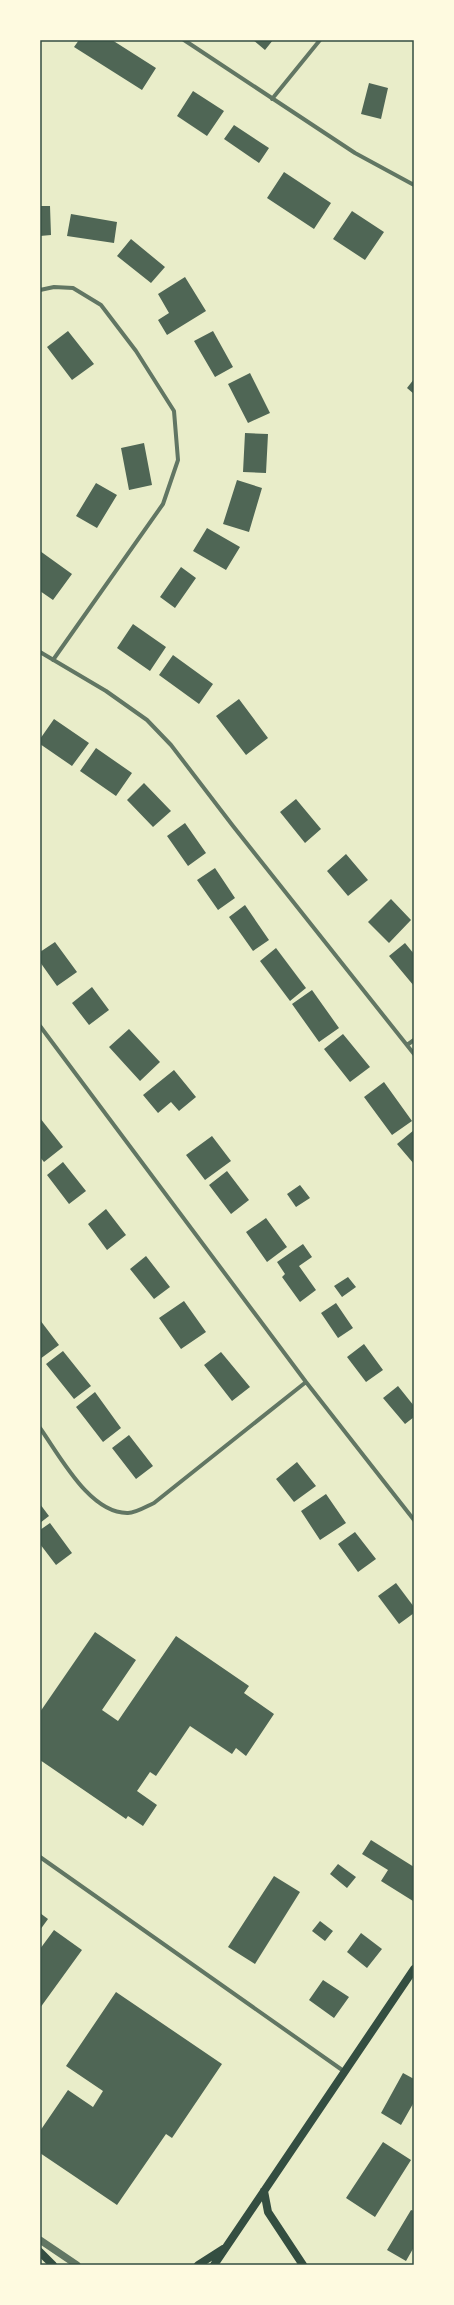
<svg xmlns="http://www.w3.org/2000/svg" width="454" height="2305" font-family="Lato,sans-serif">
<rect width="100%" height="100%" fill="#e9edc9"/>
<path fill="#4f6655" d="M79,40H112L156,68L142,90L74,47Z
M253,40H273L265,50Z
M369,83L388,88L381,119L361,114Z
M193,91L224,111L207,136L177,116Z
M234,125L269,148L259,163L224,139Z
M284,172L331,203L314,229L267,198Z
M40,206H50L51,235L40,236Z
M352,211L384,232L365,260L333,239Z
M71,214L117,222L114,243L67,236Z
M131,239L165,267L151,283L117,256Z
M185,277L206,311L167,335L158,320L169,313L158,294Z
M68,331L94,364L72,380L47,347Z
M213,331L233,367L215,377L194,341Z
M250,373L270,413L248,423L228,384Z
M414,379V394L407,388Z
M245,433L268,434L266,473L243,472Z
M144,443L152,485L129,490L121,448Z
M237,480L262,488L249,532L223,524Z
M96,483L117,495L97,528L76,516Z
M207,528L240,547L226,570L193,551Z
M40,551L72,574L53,600L40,591Z
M181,567L196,578L175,608L160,597Z
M133,624L166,647L150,671L117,648Z
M173,655L213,684L199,704L159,675Z
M239,699L268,738L246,755L216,716Z
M54,719L89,743L72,766L40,744V739Z
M96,748L132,773L116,796L80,771Z
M144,783L171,811L153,827L127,800Z
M296,799L321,829L305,843L280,812Z
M185,823L206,853L188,866L167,836Z
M346,854L368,880L348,896L327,871Z
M215,868L235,898L218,910L197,880Z
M391,899L411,920L389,943L368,922Z
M245,905L269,940L253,951L229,917Z
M55,942L77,972L57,986L40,962V952Z
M405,943L414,954V986L389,956Z
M276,948L306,988L290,1001L260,961Z
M92,987L109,1010L89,1025L72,1003Z
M312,990L339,1028L319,1042L292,1004Z
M129,1029L160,1062L140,1081L109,1047Z
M343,1034L370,1067L350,1082L324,1049Z
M174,1070L196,1097L179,1111L171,1102L158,1113L143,1095Z
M384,1082L412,1121L392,1135L364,1097Z
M40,1118L63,1147L44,1162L40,1157Z
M414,1130V1164L397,1144Z
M212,1136L231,1161L205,1180L186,1155Z
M63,1162L86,1191L69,1204L47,1175Z
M227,1171L249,1200L231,1214L209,1185Z
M300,1185L310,1198L296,1207L287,1194Z
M106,1209L126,1235L107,1250L88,1224Z
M266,1218L287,1247L267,1262L246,1232Z
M303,1244L312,1257L299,1266L316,1290L300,1302L282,1277L285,1274L277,1262Z
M146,1256L170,1287L154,1299L130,1269Z
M348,1277L356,1287L342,1297L334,1286Z
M184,1301L206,1332L181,1349L159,1318Z
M336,1303L353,1328L338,1338L321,1313Z
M40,1320L59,1345L40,1359Z
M364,1344L383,1370L366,1382L347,1357Z
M63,1351L91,1386L74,1399L46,1364Z
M221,1352L250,1387L232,1401L204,1365Z
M398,1386L414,1406V1417L405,1424L383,1398Z
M95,1392L121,1428L103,1442L76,1407Z
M129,1435L153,1466L136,1479L112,1448Z
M297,1462L316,1486L294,1502L276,1479Z
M326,1494L346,1523L320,1540L301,1511Z
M40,1504L49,1516L40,1523Z
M50,1523L72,1553L56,1565L40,1544V1530Z
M355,1532L376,1559L358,1572L338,1544Z
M396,1583L414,1607V1613L399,1624L378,1596Z
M95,1632L136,1660L102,1710L118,1721L176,1636L249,1686L244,1693L274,1714L246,1756L236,1748L232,1754L190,1726L156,1776L150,1772L137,1791L157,1805L143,1826L128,1816L126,1819L40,1760V1712Z
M371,1840L414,1867L413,1901L381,1881L388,1870L362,1854Z
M338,1864L356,1877L347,1888L330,1874Z
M274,1876L300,1892L255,1964L228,1947Z
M40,1913L48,1919L40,1930Z
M320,1921L333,1931L325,1941L312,1931Z
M54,1930L82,1950L40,2008V1949Z
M361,1933L382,1949L367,1968L347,1952Z
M323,1980L349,1997L334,2018L309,2000Z
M116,1992L222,2064L172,2138L166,2134L117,2205L40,2153V2131L68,2090L93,2107L103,2091L66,2066Z
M403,2073L414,2079V2102L401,2125L381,2113Z
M383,2142L411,2160L375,2217L346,2198Z
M411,2210L414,2211V2247L406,2261L387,2250Z"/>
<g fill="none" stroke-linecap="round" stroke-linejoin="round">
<path stroke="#617663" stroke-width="4" d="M184,40L355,153L414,185
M272,99L320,40
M40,290L54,287L73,288L101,305L136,351L174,411L178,460L163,504L53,660
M40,652L106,691L147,720L171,745L233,826L414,1054
M40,1026L306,1382L414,1520
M407,1045L414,1040
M40,1428C60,1456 90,1514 128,1513C136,1513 147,1506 154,1503L306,1382
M40,1857L345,2072"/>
<path stroke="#617663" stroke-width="7" d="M40,2240L77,2265"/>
<path stroke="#344e41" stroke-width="8" d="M264,2191L268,2212L303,2265
M40,2252L53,2265
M198,2265L223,2249
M214,2265L414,1969"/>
</g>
<rect width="454" height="2305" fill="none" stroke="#fefae0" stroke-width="82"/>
<rect x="41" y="41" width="372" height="2223" fill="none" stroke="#344e41" stroke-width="1.5"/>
</svg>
